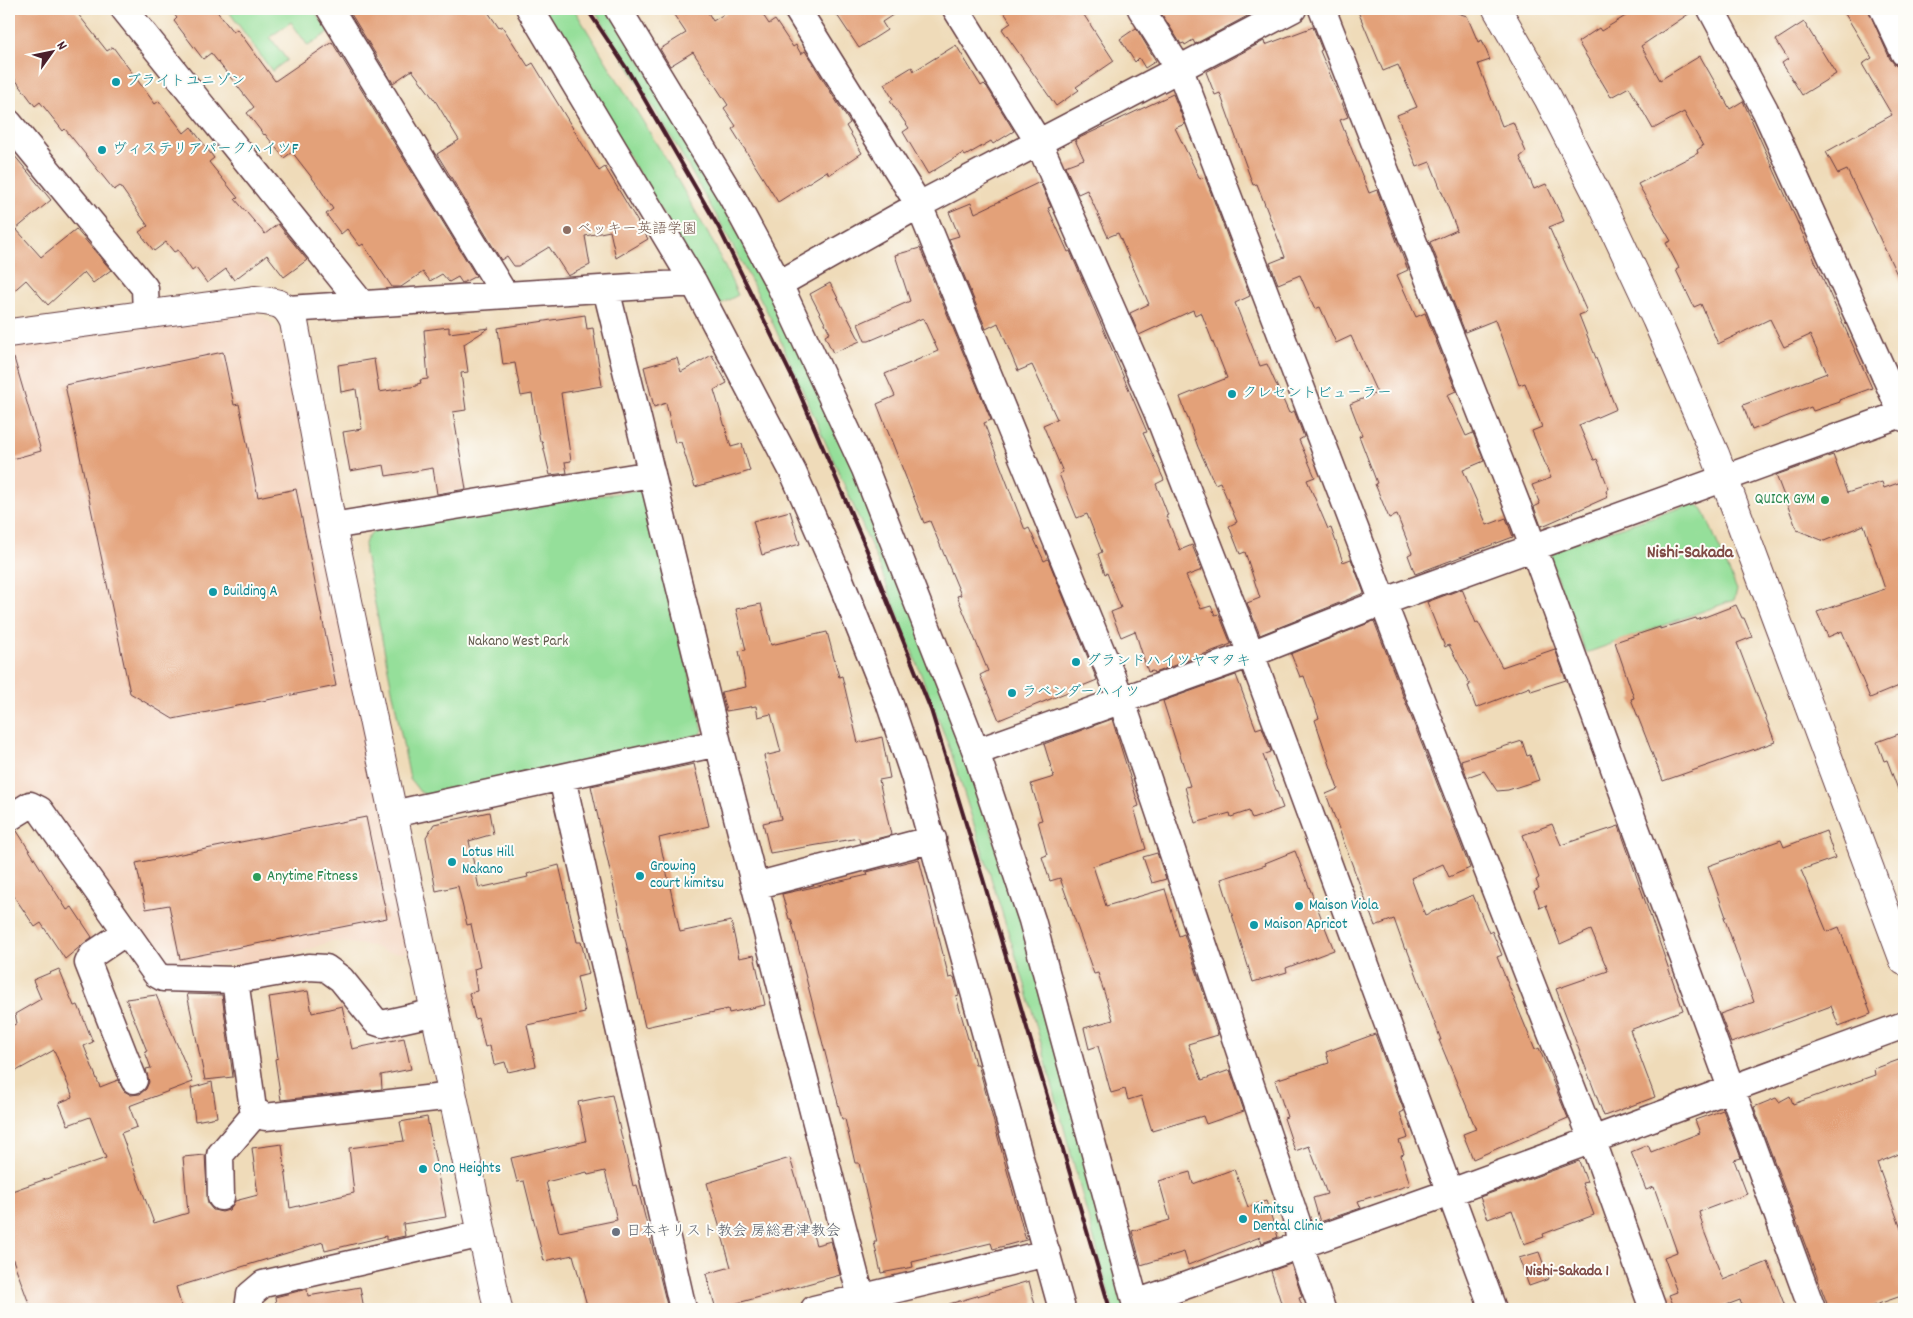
<svg xmlns="http://www.w3.org/2000/svg" width="1913" height="1318" font-family="Dekko,'Klee One',sans-serif">
<rect width="100%" height="100%" fill="#fdfcf7"/>
<filter id="ink" filterUnits="userSpaceOnUse"><feTurbulence type="fractalNoise" baseFrequency=".02" numOctaves="2"/><feDisplacementMap in="SourceGraphic" scale="10" xChannelSelector="R" yChannelSelector="G"/><feConvolveMatrix kernelMatrix="1 2 1 2 8 2 1 2 1" color-interpolation-filters="sRGB"/></filter>
<filter id="wash" filterUnits="userSpaceOnUse"><feTurbulence type="fractalNoise" baseFrequency=".0096" numOctaves="4" result="noise"/><feDisplacementMap in="SourceGraphic" scale="20" xChannelSelector="R" yChannelSelector="G"/><feGaussianBlur stdDeviation="1.12" result="paint"/><feColorMatrix in="noise" values="0 0 0 0 0 0 0 0 0 0 0 0 0 0 0 0 0 1.4 0 .05"/><feComposite in="paint" operator="in"/></filter>
<g filter="url(#wash)">
<rect width="100%" height="100%" fill="#efdbb9"/>
<path fill="#f4d4bf" d="M255,312L276,326L282,341L412,947L405,953L386,952L373,946L332,941L290,956L261,962L212,965H174L163,960L39,794H25L9,805V346Z"/>
<path fill="#95df9a" stroke="#707f62" d="M227,9H313L329,32L308,46L291,22L270,37L287,60L272,71Z
M542,9H574L664,156L715,246L738,295L717,306Z
M594,9H608L668,106L776,301L863,487L925,637L1019,913L1127,1309H1113L1026,988L951,752L873,550L771,319L725,231L676,145Z
M638,490L646,498L703,730L701,734L431,797L420,792L410,779L365,554C363,543 367,537 375,529Z
M1695,503L1703,509L1737,590L1734,600L1586,653L1551,563V556L1557,548Z"/>
<g id="blocks">
<path fill="#e3a179" fill-rule="evenodd" d="M9,9H74L107,51L113,47L155,104L159,101L184,133L191,127L214,158L209,162L238,198L235,199L265,234L278,224L307,260L284,277L267,255L234,280L226,269L207,283L196,268L192,271L178,250L174,252L166,242L154,251L139,232L148,226L120,186L114,190L65,129L63,131L40,102L35,106L9,71Z
M170,9H215L233,32L237,29L275,81L332,42L476,276L462,283L458,277L449,282L442,274L430,281L423,272L401,287H392L363,244L360,246L347,229L341,234L326,214L333,209L316,183L292,152L284,158L265,134L264,135L247,113L254,107L211,53L203,59L174,21L177,18Z
M348,9H486L499,28L502,26L528,66L533,63L599,171L605,167L648,239L616,258L610,231L585,236L590,265L568,276L549,247L518,266H514L507,256L501,260L437,154L459,140L436,102L412,70L393,83Z
M670,9H706L713,21L732,9H759L769,24L775,20L793,47L796,45L801,54L805,51L850,123L846,126L862,153L829,175L827,171L778,202L732,129L736,126L724,108L728,105L693,52L670,66L660,49L686,33Z
M833,9H902L882,22L887,30L859,48Z
M1002,9H1080L1114,61L1076,87L1079,90L1056,106L1002,29L1011,23Z
M1168,9H1248L1251,14L1195,44L1193,40L1185,45L1184,43L1181,44L1161,13Z
M1357,9H1445L1467,16L1478,42L1482,40L1490,60L1478,64L1502,126L1513,122L1526,152L1520,157L1534,189L1546,184L1564,221L1549,227L1587,312L1579,315L1616,409L1579,425L1594,460L1597,459L1609,489L1606,491L1608,497L1547,524L1541,526L1534,507L1540,504L1532,485L1551,478L1532,431L1542,427L1525,383L1519,385L1495,320L1465,332L1430,242L1457,230L1430,162L1417,167L1397,115L1417,107L1398,65L1383,71Z
M1637,9H1696L1641,46L1660,80L1700,56L1730,109L1743,101L1872,388L1839,400L1840,402L1813,411L1811,407L1752,430L1743,405L1827,373L1810,335L1784,347L1770,319L1718,344L1701,304L1694,307L1676,270L1679,268L1666,243L1671,241L1638,184L1698,153L1697,150L1703,146L1684,112L1653,129L1629,87L1611,97L1578,42L1599,28L1601,31Z
M1842,9H1868L1890,59L1896,66L1904,68V289L1847,170L1838,174L1826,152L1892,115L1862,64L1872,58Z
M1804,22L1836,74L1802,95L1782,63L1788,59L1776,40Z
M1313,27L1322,50L1320,51L1348,117L1340,120L1369,193L1377,190L1408,270L1397,275L1416,317L1425,313L1456,391L1447,395L1466,436L1473,433L1484,461L1463,470L1487,525L1506,518L1513,537L1415,574L1408,555L1412,553L1397,515L1389,518L1375,484L1377,483L1359,436L1362,435L1350,404L1377,393L1351,336L1336,343L1320,307L1315,309L1300,275L1278,284L1270,263L1285,257L1257,184L1253,185L1220,93L1215,95L1206,72L1264,41L1265,45Z
M1136,28L1156,61L1145,68L1139,58L1135,62L1120,39Z
M956,45L981,86L984,84L987,87L1014,131L993,144L991,141L965,156L963,153L928,174L903,132L909,128L890,101L893,99L884,84L912,67L914,71Z
M1173,94L1185,124L1175,128L1200,179L1205,177L1250,296L1235,303L1260,366L1267,364L1289,413L1294,411L1295,413L1304,437L1299,440L1315,477L1307,480L1328,529L1331,528L1343,562L1351,559L1364,593L1260,635L1247,603L1260,598L1245,552L1240,554L1229,526L1237,522L1220,482L1215,484L1198,447L1180,397L1227,378L1201,312L1195,315L1193,310L1139,335L1130,313L1149,304L1118,233L1108,237L1087,190L1078,194L1065,166L1084,159L1075,140Z
M9,149L51,200L16,229L41,257L76,229L111,270L93,283L84,272L48,305L26,280L9,295Z
M1040,182L1051,207L1048,208L1068,252L1070,251L1147,432L1143,433L1164,480L1156,484L1168,515L1166,516L1180,550L1192,545L1202,570L1186,576L1201,609L1211,606L1215,615L1219,614L1231,644L1154,673L1153,671L1148,672L1135,631L1121,637L1111,612L1121,608L1107,573L1105,574L1098,554L1102,552L1087,514L1077,518L1059,474L1063,472L1043,425L1057,419L1032,365L1018,371L998,323L986,329L949,239L959,236L949,212L971,203L975,213Z
M920,248L991,420L984,423L1025,530L1029,528L1044,561L1048,559L1097,680L999,720L980,675L988,671L957,596L961,595L930,521L924,523L877,404L895,396L885,374L938,351L923,318L869,341H865L858,324L910,301L895,255Z
M830,283L860,341L833,353L825,336L830,333L810,294Z
M585,315L587,329L593,328L602,386L561,393L571,461L565,462L567,473L550,475L542,441H540L532,394L521,396L515,363L503,365L498,328Z
M449,327V333L489,328L464,344L468,372L461,373L466,410L453,412L466,489L437,494L433,468L386,476L384,465L350,471L343,432L362,429L356,389L341,392L338,365L374,359L379,392L417,386V384L421,383L420,380L428,379L424,330Z
M223,352L234,405L239,404L258,497L296,489L336,686L173,719L130,693L65,385Z
M712,355L727,383L714,390L731,447L742,444L750,471L695,487L681,442L675,443L666,403L654,407L644,367L677,358L681,372Z
M14,358L41,451L9,460V359Z
M1833,455L1847,493L1882,482L1884,488L1904,481V684L1870,698L1842,631L1828,637L1817,612L1885,589L1864,525L1824,541L1797,530L1776,475Z
M790,511L800,544L762,555L753,521Z
M1462,589L1476,623L1478,622L1502,667L1555,649L1566,680L1531,691L1530,687L1476,708L1468,686L1470,685L1449,645L1445,647L1427,602Z
M761,604L771,645L827,632L839,677L842,676L858,743L882,737L890,778L879,780L891,835L860,843L859,838L770,853L763,823L781,819L764,756L781,752L771,714L758,717L756,706L726,711L721,692L746,687L739,651L746,650L736,609Z
M1736,605L1742,618H1744L1752,637L1737,643L1775,742L1663,781L1631,699L1634,698L1615,642L1660,627V629L1696,618L1697,620Z
M1374,621L1470,868L1449,877L1443,864L1411,878L1425,915L1473,895L1489,933L1492,931L1502,955L1497,957L1535,1050L1539,1048L1568,1118L1473,1159L1463,1134L1476,1129L1439,1040H1441L1407,949L1405,950L1394,919L1375,926L1326,794L1338,789L1315,720L1319,718L1304,676L1300,677L1291,654Z
M1236,675L1256,729L1262,727L1271,752L1263,755L1283,808L1252,819L1249,811L1231,817L1230,813L1195,823L1185,787L1190,786L1163,701Z
M1112,719L1139,806L1134,808L1146,849L1093,866L1106,906L1165,889L1179,936L1184,934L1218,1035L1188,1044L1202,1080L1230,1070L1244,1111L1206,1124L1203,1116L1152,1131L1141,1096L1128,1100L1125,1089L1111,1093L1098,1046L1089,1049L1084,1028L1113,1020L1098,973L1094,974L1060,878L1050,881L1042,857L1047,855L1038,821L1042,820L1031,784L1054,777L1044,744Z
M1904,732V800H1902L1887,760L1884,761L1877,742Z
M1522,741L1527,756L1530,755L1539,780L1508,790L1497,791L1484,771L1467,777L1461,760Z
M694,764L709,826L659,838L680,932L731,921L739,958L754,955L765,1005L729,1013L728,1009L645,1027L591,786Z
M489,812L493,834L469,841L479,888L528,877L527,874L559,865L577,942H581L589,974L577,977L585,1013L527,1025L536,1066L508,1072L505,1062L494,1065L490,1045L485,1047L478,1018L475,1019L469,993L477,991L474,969L480,967L471,924L467,925L458,886L436,891L426,837L434,824Z
M366,817L387,918L180,959L169,905L146,909L136,863Z
M1552,824L1561,845L1619,826L1683,1010L1630,1030L1655,1097L1604,1116L1556,989L1608,971L1591,930L1560,944L1546,905L1540,908L1534,891L1539,888L1536,880L1539,878L1523,835Z
M17,831L67,910L72,907L92,937L65,959L41,923L35,927L9,889V833Z
M1826,831L1835,858L1801,870L1827,932L1839,927L1871,1014L1839,1026L1831,1006L1731,1043L1720,1014L1754,1002L1724,917H1726L1708,866L1781,840L1784,847Z
M1295,851L1334,950L1286,968L1287,972L1253,982L1221,879L1266,865L1265,863Z
M1157,853L1166,879L1152,883L1143,857Z
M919,859L949,978L954,977L959,995L956,996L975,1064H978L1026,1240L993,1249L991,1243L912,1262L913,1267L881,1273L874,1242H877L859,1163H855L845,1119H842L791,919H789L782,894L868,875L867,872Z
M59,969L74,1006L78,1005L93,1042L84,1046L100,1087L118,1080L124,1091L131,1095L140,1094L146,1089L149,1082L146,1069L151,1068L145,1052L147,1051L126,999L156,995L193,1082L129,1106L137,1127L121,1133L154,1223L188,1213L183,1157L205,1155L208,1204L213,1210L222,1212L229,1210L235,1201L258,1195L252,1148L282,1144L290,1208L354,1193L349,1148L404,1141L400,1122L427,1117L446,1217L403,1224L405,1236L386,1240V1236L325,1251L323,1242L176,1287L182,1309H31L9,1249V1192L106,1158L90,1117L68,1125L59,1103L73,1097L54,1050L9,1075V1028L17,1023L15,1014L41,999L33,980Z
M308,991L312,1013L342,1006L352,1049L404,1038L411,1069L381,1075L382,1089L281,1100L275,1059L278,1058L269,997Z
M187,994L222,995L233,1077L205,1080Z
M1375,1034L1404,1111L1400,1113L1408,1138L1399,1141L1404,1154L1401,1155L1410,1185L1358,1201L1361,1208L1320,1222L1313,1198L1327,1194L1309,1146L1295,1151L1284,1118L1287,1117L1275,1080L1329,1063L1326,1052Z
M1904,1058V1152L1877,1163L1904,1237V1295L1864,1309H1829L1754,1107L1776,1098L1779,1102L1790,1096L1793,1104L1875,1075L1874,1069Z
M212,1082L217,1117L195,1121L191,1088Z
M612,1095L633,1186L637,1185L668,1309H588L573,1255L544,1261L524,1181L517,1182L511,1158L586,1141L578,1102ZM605,1171L617,1220L559,1232L546,1182L587,1172L588,1175Z
M1723,1110L1741,1158L1734,1160L1747,1194L1699,1212L1704,1231L1723,1280L1768,1262L1786,1309H1743L1740,1300L1716,1309H1675L1669,1295L1677,1292L1664,1257L1677,1252L1654,1187L1646,1190L1631,1152L1648,1145L1651,1152L1700,1133L1695,1120Z
M790,1158L816,1245L831,1241L840,1275L716,1309L706,1274L731,1267L707,1183Z
M1579,1161L1587,1182L1582,1183L1594,1215L1543,1234L1544,1237L1524,1244L1512,1210L1488,1219L1480,1197Z
M1234,1169L1248,1207L1266,1201L1278,1237L1262,1243L1260,1237L1188,1265L1184,1252L1141,1265L1132,1231L1170,1220L1159,1181L1190,1172L1193,1184Z
M1539,1252L1549,1279L1529,1286L1519,1258Z
M1291,1264L1302,1297L1299,1298L1303,1309H1283L1271,1271Z
M1029,1281L1036,1309H950L949,1304Z
M360,1287L364,1309H277L275,1297L307,1289L308,1296Z"/>
</g>
</g>
<g filter="url(#ink)">
<use href="#blocks" fill-opacity="0" stroke="#633b40" stroke-width="1"/>
<g fill="none" stroke-linecap="round" stroke-linejoin="round">
<g stroke="#633b40" stroke-width="29">
<path id="street" d="M124,9L362,304
M330,9L505,295
M530,9L694,283L793,472L839,577L889,702L914,776L1062,1309
M618,9L732,197L779,284L865,469L976,752L1032,920L1137,1309
M797,9L919,205L1121,699L1297,1222L1300,1246L1322,1309
M956,9L1039,143L1157,412L1251,654L1493,1309
M1141,9L1180,70L1390,620L1592,1139L1653,1309
M1322,9L1525,525L1812,1309
M1711,9L1765,110L1904,418
M1883,9L1904,53
M9,123L145,288L146,315
M779,284L919,205L1293,9
M606,289L718,743L864,1309
M288,309L694,283
M332,526L652,474
M976,752L1251,654L1383,602L1904,413
M562,778L683,1309
M393,814L718,743
M9,818L30,805L40,810L156,974L163,978L235,980L309,967L326,968L341,979L376,1022L382,1024L436,1012
M755,886L933,839
M126,932L92,955L88,963L134,1080
M235,980L253,1109L265,1117L453,1096
M221,1197L220,1155L256,1113
M1136,1303L1451,1192L1904,1025
M248,1309L250,1295L263,1284L482,1234
M814,1309L1047,1253"/>
</g>
<g stroke="#633b40" stroke-width="30">
<path id="secondary" d="M1497,9L1548,98L1605,210L1656,319L1715,454L1904,961
M9,333L254,300C275,302 285,301 294,322L332,526L498,1309"/>
</g>
<use href="#street" stroke="#fff" stroke-width="26"/>
<use href="#secondary" stroke="#fff" stroke-width="28"/>
<path stroke="#4a1f2b" stroke-width="4" d="M587,9L627,69L719,228L796,385L866,548L931,710L983,879L1110,1309"/>
</g>
</g>
<g fill="#0f9aa8" stroke="#fdfcf7" stroke-width="2">
<circle cx="116" cy="82" r="5"/>
<circle cx="102" cy="150" r="5"/>
<circle cx="1232" cy="394" r="5"/>
<circle cx="213" cy="592" r="5"/>
<circle cx="1076" cy="662" r="5"/>
<circle cx="1012" cy="693" r="5"/>
<circle cx="452" cy="862" r="5"/>
<circle cx="640" cy="876" r="5"/>
<circle cx="1299" cy="906" r="5"/>
<circle cx="1254" cy="925" r="5"/>
<circle cx="423" cy="1169" r="5"/>
<circle cx="1243" cy="1219" r="5"/>
</g>
<circle fill="#8d6e63" stroke="#fdfcf7" stroke-width="2" cx="567" cy="230" r="5"/>
<g fill="#2e9e5b" stroke="#fdfcf7" stroke-width="2">
<circle cx="1825" cy="500" r="5"/>
<circle cx="257" cy="877" r="5"/>
</g>
<circle fill="#6b7280" stroke="#fdfcf7" stroke-width="2" cx="616" cy="1232" r="5"/>
<g text-anchor="middle" dominant-baseline="central" stroke-width="4" stroke-linejoin="round" paint-order="stroke">
<g font-size="15" fill="#0d838f" stroke="#fdfcf7" text-anchor="start">
<text x="126" y="82">ブライトユニゾン</text>
<text x="112" y="150">ヴィステリアパークハイツF</text>
<text x="1242" y="394">クレセントビューラー</text>
<text x="223" y="592">Building A</text>
<text x="1086" y="662">グランドハイツヤマタキ</text>
<text x="1022" y="693">ラベンダーハイツ</text>
<text x="462" y="853">Lotus Hill<tspan x="462" dy="17">Nakano</tspan></text>
<text x="650" y="867">Growing<tspan x="650" dy="17">court kimitsu</tspan></text>
<text x="1309" y="906">Maison Viola</text>
<text x="1264" y="925">Maison Apricot</text>
<text x="433" y="1169">Ono Heights</text>
<text x="1253" y="1210">Kimitsu<tspan x="1253" dy="17">Dental Clinic</tspan></text>
</g>
<g font-size="15" fill="#785e54" stroke="#fdfcf7" text-anchor="start">
<text x="577" y="230">ベッキー英語学園</text>
</g>
<g font-size="15" fill="#27864d" stroke="#fdfcf7" text-anchor="end">
<text x="1815" y="500">QUICK GYM</text>
<text x="267" y="877" text-anchor="start">Anytime Fitness</text>
</g>
<g font-size="15" fill="#60594c" stroke="#fdfcf7">
<text x="518" y="642">Nakano West Park</text>
</g>
<g font-size="15" fill="#5b616d" stroke="#fdfcf7" text-anchor="start">
<text x="626" y="1232">日本キリスト教会 房総君津教会</text>
</g>
<g font-size="16" font-weight="bold" fill="#804c46" stroke="#fdfcf7">
<text x="1567" y="1271">Nishi-Sakada 1</text>
</g>
<g font-size="18" font-weight="bold" fill="#804c46" stroke="#fdfcf7">
<text x="1690" y="553">Nishi-Sakada</text>
</g>
</g>
<rect width="1913" height="1318" fill="none" stroke="#fdfcf7" stroke-width="30"/>
<g transform="translate(52 52) rotate(57)" stroke="#fdfcf7" stroke-width="4" paint-order="stroke">
<path d="M0-4L9 19L0 12L-9 19Z" fill="#4a1f2b"/>
<text y="-8" font-size="14" font-weight="bold" text-anchor="middle" fill="#4a1f2b">N</text>
</g>
</svg>
